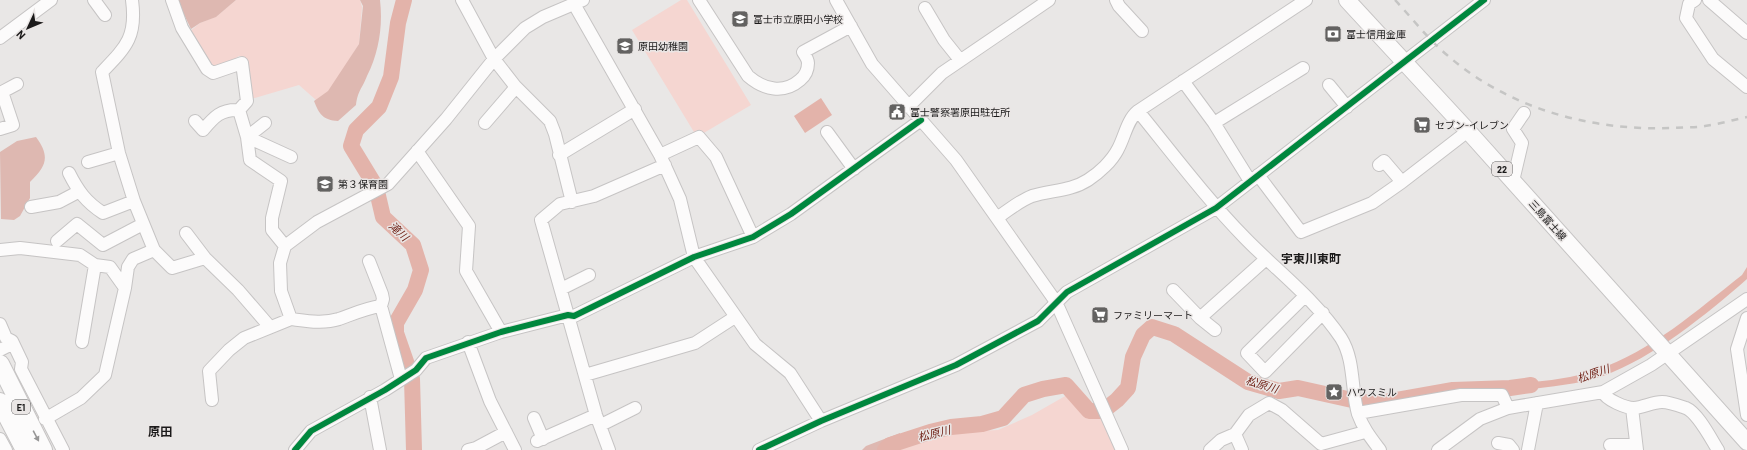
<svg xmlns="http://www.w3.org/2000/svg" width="1747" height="450" font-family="Barlow,'Noto Sans JP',sans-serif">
<rect width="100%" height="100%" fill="#e9e7e6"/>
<path fill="#f5d6d1" d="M236,0H360L362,7L359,44L332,89L316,100L299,85L251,99L244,58L239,56L213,73L189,32L200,23L217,16Z
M681,0H687L751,105L697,137L632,30Z
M1067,395L1103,411L1122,450H895L960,432L998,430L1032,415Z"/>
<path fill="#deb8b1" d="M177,0H236L216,17L200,23L191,29Z
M360,0H380C383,26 379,52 367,76C362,89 358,90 356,105L338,121C323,120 319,114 314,101L328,91L359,44L363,6Z
M36,137C50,156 47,166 30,182V198L20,216L14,220L1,219L0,152L17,141Z
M900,433L899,443L890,450H862L866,446Z"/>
<path fill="#e3b3aa" d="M821,98L832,115L805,133L794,116Z
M1747,267V279C1707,314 1653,358 1603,376C1574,386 1540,387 1509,392L1508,385C1537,381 1569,380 1596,370C1652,351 1696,311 1742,275Z"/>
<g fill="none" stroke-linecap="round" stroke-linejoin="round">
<path stroke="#e3b3aa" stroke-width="16" d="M404,0L398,23L391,77L379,107L356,130L351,146L376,187L383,217L413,245L421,270L415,290L396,323V333L412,379L414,450
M885,450L890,445L930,432L951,427L982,424L1003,418L1024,395L1043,389L1066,385L1089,411H1103L1117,400L1128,388L1133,357L1143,335L1152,327L1174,334L1248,382L1279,391L1298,388L1361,402L1380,403L1453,390L1510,388L1531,385"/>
<g stroke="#c6c4c4" stroke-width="14">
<path id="minor" d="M94,0L105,15
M132,0C137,37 126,47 102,72L119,153L134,201L154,250
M172,0L182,28L207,69L213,73L242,63L247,101L239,110L247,137L250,160L281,181L272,218V230L285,246
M462,0L494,59L515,86L550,121L555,134L572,202
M699,0L748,76C764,90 784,94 800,80C805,76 808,70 808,63C808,60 805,55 803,52L851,26
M836,0L872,64L956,160L1056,302L1122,450
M1116,0L1119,6L1142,31
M1695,0L1689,4L1686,18L1713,59L1747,87
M1709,0L1747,33
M574,4L660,155L680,199L694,257L755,344L790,373L821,421
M925,8L944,40L960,60
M0,38L51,0
M1183,81L1214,123L1250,181
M1329,85L1347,107
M908,107L942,73L1049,0
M1138,111C1173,154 1206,198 1245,238C1277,271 1315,299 1341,338C1355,360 1351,390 1358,414C1363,428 1371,438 1380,450
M195,121L203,130C214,117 221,109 239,110
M265,123L247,137L291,157
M485,123L516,87
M1214,123L1303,68
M0,129L13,125L2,92L17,84
M827,132L854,169
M417,151L469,226L466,271L501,332
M559,155L635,109
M660,155L699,137L716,157L753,237
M88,162L119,153
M1379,165L1384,161L1402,182
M69,173C78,191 86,202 103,213L134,201
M1258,175L1301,232L1372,203L1402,182L1468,131
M1513,181L1522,143L1513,129L1524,113
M31,207L59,202L78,192
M998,217C1009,210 1019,201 1032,196C1051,190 1071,191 1088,180C1099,173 1112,161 1118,149C1125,136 1127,120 1138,111L1306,0
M57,241L77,224L103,245L143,224
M0,250L20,248L80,255L95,265L110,267L125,288
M205,258L238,290L270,327
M369,261L382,294L383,299L381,306
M561,289L589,275
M1173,290L1200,318L1215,330
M1305,296L1247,353L1265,372L1323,313
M1200,318L1266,259
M1747,318L1737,349L1747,415
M0,324L6,338L12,341L22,362L21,369L63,450
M82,342L95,265
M468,342L490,401L515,450
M0,350L10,345
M585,375L695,343L735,317
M401,379L381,306C366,308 353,314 339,319C323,324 307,321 291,319L281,291L280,263L285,246L317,222L388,184L446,119L494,59L525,28L543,17L583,0
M1603,392C1606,400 1626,408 1634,408C1644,407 1653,402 1662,402C1669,402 1680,406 1686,408C1698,413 1711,439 1718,450
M370,397L380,450
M212,400L209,371L229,350L244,338L291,319
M1632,408L1637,450
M1358,413L1461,395H1502L1508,408
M534,418L543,439
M45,419L81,398L105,375L125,288L128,267L133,259L154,250L172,268L205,258L186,233
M601,425L635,408
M1235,434L1242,450
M0,439L6,450
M537,441L596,415
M1498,443L1509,445L1513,450
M1610,445H1636
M295,450L311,431L385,390L416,370L426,358L501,332L568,315L574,316L694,257L753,237L791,214L921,120
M468,450L476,448L506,432
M609,450L596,415L541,220L560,204L594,196L665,165
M759,450L821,421L956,365L1038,321L1067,292L1216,208L1484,0
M1210,450L1221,440L1235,434L1249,415L1269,403L1282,410L1321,444L1365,432
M1438,450L1480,419L1508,408L1603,392L1651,365L1747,299
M1528,450L1537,403"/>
</g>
<g stroke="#c6c4c4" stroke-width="18">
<path id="major" d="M1347,0L1468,131L1747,442"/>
</g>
<g stroke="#c6c4c4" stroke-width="20">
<path id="highway" d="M0,364L43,450
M0,402L25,450"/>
</g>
<use href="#minor" stroke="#fcfbfb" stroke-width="12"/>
<use href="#major" stroke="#fcfbfb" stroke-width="16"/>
<use href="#highway" stroke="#fcfbfb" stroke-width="18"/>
<path stroke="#c5c5c4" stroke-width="2.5" stroke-dasharray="7 7" stroke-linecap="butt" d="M1395,0C1412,18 1428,39 1447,55C1509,109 1591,131 1672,128C1683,127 1695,128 1705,126C1719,124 1733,120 1747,117"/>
<g stroke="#eae6e5" stroke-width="8">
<path id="cycleway" d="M295,450L311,431L385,390L416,370L426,358L501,332L568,315L574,316L694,257L753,237L791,214L921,120
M759,450L821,421L956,365L1038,321L1067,292L1216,208L1484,0"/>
</g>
<use href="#cycleway" stroke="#00873e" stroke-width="6"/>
</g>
<defs><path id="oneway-solid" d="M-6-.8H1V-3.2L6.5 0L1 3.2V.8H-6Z"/></defs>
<use fill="#979696" href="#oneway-solid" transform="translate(36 436) rotate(62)"/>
<defs>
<g id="school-square" transform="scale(0.9)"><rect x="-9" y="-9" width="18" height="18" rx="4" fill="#636261" stroke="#eae6e5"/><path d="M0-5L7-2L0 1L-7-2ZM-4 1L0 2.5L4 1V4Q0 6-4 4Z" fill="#fff"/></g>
<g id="bank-square" transform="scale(0.9)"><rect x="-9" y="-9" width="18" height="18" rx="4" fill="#636261" stroke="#eae6e5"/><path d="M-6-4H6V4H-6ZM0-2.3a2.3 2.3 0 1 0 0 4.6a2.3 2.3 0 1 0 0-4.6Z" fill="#fff"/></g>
<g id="civic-square" transform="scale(0.9)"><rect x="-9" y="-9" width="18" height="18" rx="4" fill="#636261" stroke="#eae6e5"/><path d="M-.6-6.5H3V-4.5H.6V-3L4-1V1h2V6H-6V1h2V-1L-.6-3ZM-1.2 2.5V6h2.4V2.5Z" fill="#fff"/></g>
<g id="supermarket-square" transform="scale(0.9)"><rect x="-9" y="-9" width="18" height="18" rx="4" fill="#636261" stroke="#eae6e5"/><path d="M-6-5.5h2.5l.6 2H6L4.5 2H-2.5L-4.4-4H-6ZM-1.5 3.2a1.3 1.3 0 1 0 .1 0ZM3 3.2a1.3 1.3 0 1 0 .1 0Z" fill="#fff"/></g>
<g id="sight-square" transform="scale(0.9)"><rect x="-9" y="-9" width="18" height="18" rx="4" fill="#636261" stroke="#eae6e5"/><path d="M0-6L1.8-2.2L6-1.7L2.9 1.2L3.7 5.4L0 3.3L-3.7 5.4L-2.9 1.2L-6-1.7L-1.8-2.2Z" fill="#fff"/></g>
</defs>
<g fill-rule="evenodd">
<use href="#school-square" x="740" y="19"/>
<use href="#bank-square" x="1333" y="34"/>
<use href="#school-square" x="625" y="46"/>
<use href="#civic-square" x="897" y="112"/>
<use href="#supermarket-square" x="1422" y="125"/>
<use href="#school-square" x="325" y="184"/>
<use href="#supermarket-square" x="1100" y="315"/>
<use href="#sight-square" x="1334" y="392"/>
</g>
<g text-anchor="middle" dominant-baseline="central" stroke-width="3" stroke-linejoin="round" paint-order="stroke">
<g fill="#eae6e5" stroke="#595757" stroke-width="1">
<rect x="1492" y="162" width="20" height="14" rx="3"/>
<rect x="12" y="400" width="18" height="14" rx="3"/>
</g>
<g font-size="9" font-weight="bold" fill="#1b1a1a">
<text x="1502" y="169">22</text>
<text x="21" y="407">E1</text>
</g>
<g font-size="10" fill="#1b1a1a" stroke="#eae6e5" text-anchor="start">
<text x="753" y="19">富士市立原田小学校</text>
<text x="1346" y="34">富士信用金庫</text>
<text x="638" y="46">原田幼稚園</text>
<text x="910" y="112">富士警察署原田駐在所</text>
<text x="1435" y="125">セブン-イレブン</text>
<text x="338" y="184">第３保育園</text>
<text x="1113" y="315">ファミリーマート</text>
<text x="1347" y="392">ハウスミル</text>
</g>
<g font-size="10" fill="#1b1a1a" stroke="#eae6e5">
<text transform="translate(1548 220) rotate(48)">三島富士線</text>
</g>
<g font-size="11" font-style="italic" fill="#702116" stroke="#eae6e5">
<text transform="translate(399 231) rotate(43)">滝川</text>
<text transform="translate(1593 373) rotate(-19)">松原川</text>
<text transform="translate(1262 384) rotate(17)">松原川</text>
<text transform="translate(934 433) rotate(-14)">松原川</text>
</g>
<g font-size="12" font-weight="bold" fill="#1b1a1a" stroke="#eae6e5">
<text x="1311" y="258">宇東川東町</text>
<text x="160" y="431">原田</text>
</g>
</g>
<g transform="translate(28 28) rotate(226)" stroke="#eae6e5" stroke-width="3" paint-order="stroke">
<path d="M0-3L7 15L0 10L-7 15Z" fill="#1b1a1a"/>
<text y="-6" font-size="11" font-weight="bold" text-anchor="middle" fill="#1b1a1a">N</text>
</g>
</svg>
